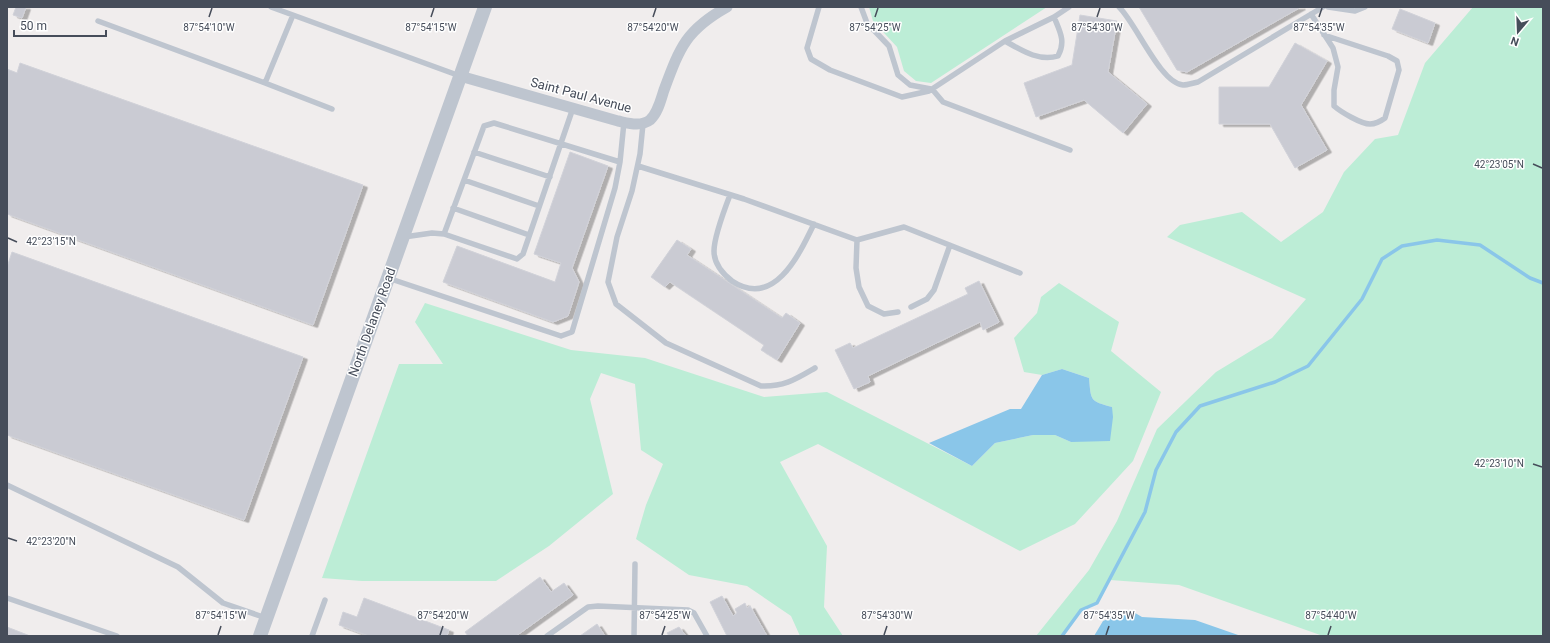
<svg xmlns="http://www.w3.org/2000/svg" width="1550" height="643" font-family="Roboto,sans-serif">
<defs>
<filter id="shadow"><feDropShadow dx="4.5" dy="2.5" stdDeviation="0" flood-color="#0004"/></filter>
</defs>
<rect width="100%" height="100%" fill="#f0eded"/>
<path fill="#bcedd6" d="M869,7H1047L931,83L916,81L904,71L897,47L873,21Z
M1473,7H1543V636H1323L1179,585L1110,580L1097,603L1081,610L1062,636H1036L1089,570L1117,521L1157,429L1216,372L1272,338L1306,299L1167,237L1180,225L1242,212L1281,242L1323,212L1344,172L1375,139L1398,135L1425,63Z
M1059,283L1119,322L1111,351L1161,392L1133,461L1075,524L1020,551L818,444L780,462L827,546L824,607L843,636H800L791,616L747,586L689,575L636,539L646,505L663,464L641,450L635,384L601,373L590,399L613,494L549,546L496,581H362L322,578L399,364H443L415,322L425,303L571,350L645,358L764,397L827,392L972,466L995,443L1033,435H1055L1071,442L1112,407C1090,401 1091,401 1089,378L1062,369L1042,375L1024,372L1014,338L1037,313L1041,297Z"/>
<path fill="#8ac6e9" d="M1062,369L1089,378C1091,401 1090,401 1112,407L1113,417L1110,441L1071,442L1055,435H1033L995,443L972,466L929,443L1010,409H1021L1042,375Z
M1130,610L1142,617L1195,620L1241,636H1094L1103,621Z"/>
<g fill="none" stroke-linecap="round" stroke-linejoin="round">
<path stroke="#8ac6e9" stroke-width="3.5" d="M1062,636L1081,610L1097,603L1145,512L1156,470L1176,432L1200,406L1275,382L1308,366L1362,299L1382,259L1402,246L1437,240L1480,245L1530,278L1543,283"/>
</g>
<path fill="#cacbd3" stroke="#d1d2d9" filter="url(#shadow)" d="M16,7H26L22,18L13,15Z
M1139,7H1301L1187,72L1177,70Z
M1400,9L1435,23L1428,43L1392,29Z
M1080,15L1117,21L1108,72L1147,104L1123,133L1084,100L1036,117L1024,83L1072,65Z
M1295,43L1327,61L1301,105L1327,150L1295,168L1270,124H1219V87H1269Z
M20,63L363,185L313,325L7,214V69L17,73Z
M570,152L608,166L572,268L579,282L568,316L553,322L443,282L457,246L555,282L561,263L534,254Z
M677,240L691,249L687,255L782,318L786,313L800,323L777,360L761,350L764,345L670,282L665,287L651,277Z
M12,252L303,357L244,520L7,435V267Z
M979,281L999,322L983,330L980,322L868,376L870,382L854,389L835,350L850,343L853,348L968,294L965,288Z
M540,577L551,592L564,583L573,595L516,636H468L465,632Z
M722,596L733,616L737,613L735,609L745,603L747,608L750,606L767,636H727L710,602Z
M364,598L449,630L447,636H369L339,625L343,612L357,617Z
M597,624L605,636H580Z
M7,627L30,636H7Z
M679,627L686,636H669L667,633Z"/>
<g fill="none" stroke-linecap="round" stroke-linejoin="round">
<path stroke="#bec5cf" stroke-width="5.5" d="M271,7L460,76
M819,7L807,48L811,59L830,70L902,97L929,91L1005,41C1021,50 1039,62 1058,56C1066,41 1060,32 1054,17L1069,7
M861,7L867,23L889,46L898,75L910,85L931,89
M1119,7C1136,23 1160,83 1183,85C1187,85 1193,83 1198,82L1323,7
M1328,7L1355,11L1365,7
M1311,14L1333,48L1338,67L1334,90V106C1341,112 1361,124 1370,124C1376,124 1381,121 1385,118L1399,70L1397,61L1388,56L1324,35
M98,21L265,83L293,15
M1005,41L1054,17
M265,83L332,109
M932,89L943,102L1070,150
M643,124L640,154L632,191L617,237L608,282L616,304L666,343L761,386C784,387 796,379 815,368
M474,152L550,177
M620,162L624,122
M638,166L744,199L857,240L904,227L1020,273
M464,180L539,206
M730,195C725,208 714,237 714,251C714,263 723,274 732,281C774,309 799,255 814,224
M453,208L529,235
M404,237L432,233L444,234L517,259L523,254L573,108
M857,240L856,268L859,287L868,306L884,314L898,312
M388,278L561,336L572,332L615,188L620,162L494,123L484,126L444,234
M911,307L927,299L934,290L950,245
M7,485L178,567L223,603L266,618
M7,598L117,636
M312,636L325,600
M547,636L588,607L598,606L688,610L694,613L707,636
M634,636L635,564"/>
<path stroke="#bec5cf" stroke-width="11" d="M460,76L618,121C628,123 641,127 650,120C658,113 661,99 664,90C680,47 686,30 727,7"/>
<path stroke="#bec5cf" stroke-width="14" d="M260,636L485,7"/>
</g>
<path fill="none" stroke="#464d5a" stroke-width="1.5" d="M209,17L212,8M431,17L434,8M653,17L656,8M875,17L878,8M1097,17L1100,8M1319,17L1322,8M1533,164L1542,168M8,238L17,242M1533,464L1542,467M8,538L17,541M218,635L221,626M440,635L443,626M662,635L665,626M884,635L887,626M1106,635L1109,626M1328,635L1331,626"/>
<g text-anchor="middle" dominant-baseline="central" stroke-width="3" stroke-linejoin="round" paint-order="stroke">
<g font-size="13" fill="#464d5a" stroke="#fff">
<text transform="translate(581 95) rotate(15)">Saint Paul Avenue</text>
<text transform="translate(372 322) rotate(-70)">North Delaney Road</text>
</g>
</g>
<g font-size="10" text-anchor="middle" fill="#464d5a" stroke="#fff" stroke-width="3" stroke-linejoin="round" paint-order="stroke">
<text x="209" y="31">87°54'10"W</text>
<text x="431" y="31">87°54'15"W</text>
<text x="653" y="31">87°54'20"W</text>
<text x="875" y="31">87°54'25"W</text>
<text x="1097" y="31">87°54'30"W</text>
<text x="1319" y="31">87°54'35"W</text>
<text x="1499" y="168">42°23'05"N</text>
<text x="51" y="245">42°23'15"N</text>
<text x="1499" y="467">42°23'10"N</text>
<text x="51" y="545">42°23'20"N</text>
<text x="221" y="619">87°54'15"W</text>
<text x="443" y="619">87°54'20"W</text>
<text x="665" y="619">87°54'25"W</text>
<text x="887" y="619">87°54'30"W</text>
<text x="1109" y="619">87°54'35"W</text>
<text x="1331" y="619">87°54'40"W</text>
</g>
<rect width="1550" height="643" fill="none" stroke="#464d5a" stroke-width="16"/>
<g transform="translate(1518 32) rotate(199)" stroke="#ffffff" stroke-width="3" paint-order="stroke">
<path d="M0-3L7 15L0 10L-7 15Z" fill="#464d5a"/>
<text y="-6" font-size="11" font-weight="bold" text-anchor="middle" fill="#464d5a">N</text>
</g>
<path d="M14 30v6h92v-6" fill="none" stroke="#464d5a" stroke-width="2"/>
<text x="20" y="30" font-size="12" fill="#464d5a" stroke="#ffffff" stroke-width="3" paint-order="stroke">50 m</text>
</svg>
